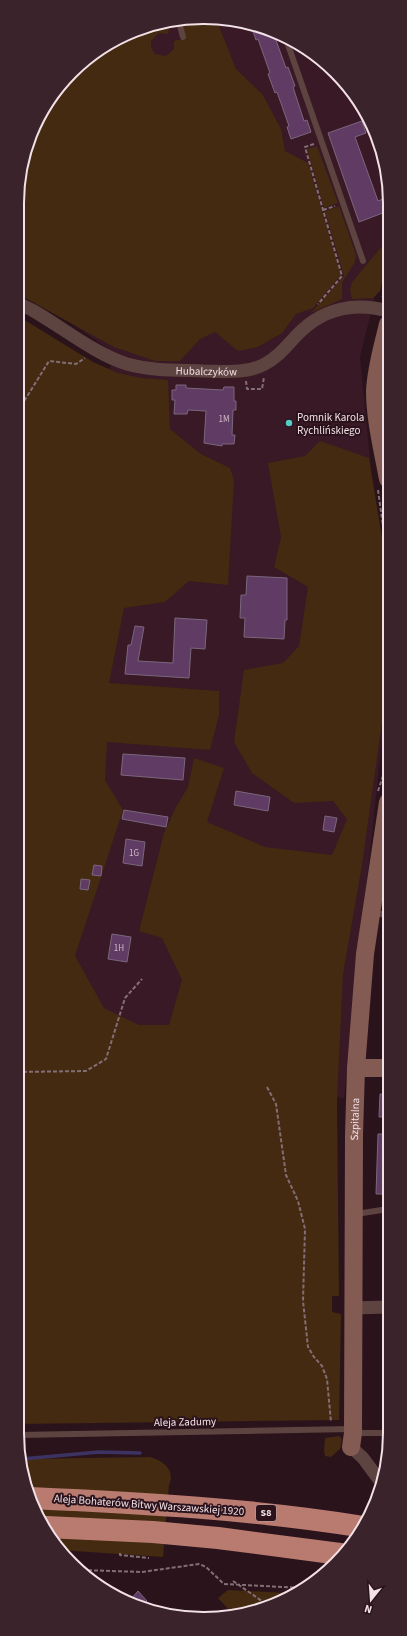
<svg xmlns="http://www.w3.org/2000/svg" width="407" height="1636" font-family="'Source Sans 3',sans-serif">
<rect width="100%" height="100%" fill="#2b131c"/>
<path fill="#381925" d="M228,19L286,36L336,72L371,121L388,179V262L375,296L360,357L388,644V683L344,1098L17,1071L18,904L113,352L22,289L19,179L42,110L90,55L155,23Z"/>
<path fill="#432a10" d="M216,19L236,69L263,95L281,129L285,151L308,163L341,275L313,308L296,314L282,333L258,347L238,351L215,332L200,339L180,361H155L114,347L18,294L19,179L42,110L90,55L155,23L176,22L169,25L168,34L159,33L151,41V48L155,54L166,56L174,49V41L186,38L182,22Z
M317,146L338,203L324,208L307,149Z
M339,206L356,255L355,262L342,283V299L311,313L344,276L325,211Z
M388,239V274L386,284L382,283L380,291L373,298L352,299L350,290L352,282Z
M18,316L93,362L118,373L142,378L168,380L170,429L201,454L230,468L234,480L228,585L189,581L165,602L124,608L109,683L219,691V715L210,750L107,742L105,780L123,810L75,956L104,1008L139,1025H169L182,980L162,938L139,931L164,833L176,807L188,787L194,758L224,768L207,822L265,847L332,855L347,819L333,801L294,803L252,773L234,742L244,670L283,663L299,646L308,587L274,567L281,537L268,463L305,456L320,441L369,458L383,544L388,600V679L362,865L343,974L337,1100L339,1296H332V1312L341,1314L339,1420L17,1424Z
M339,1436L342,1439L340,1449L331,1457L325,1456L324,1451L325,1438Z
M150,1457C163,1460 176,1471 169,1485L163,1557L60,1550L31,1504L22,1459Z
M228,1590L286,1593L291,1594L263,1609L232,1613L218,1598Z"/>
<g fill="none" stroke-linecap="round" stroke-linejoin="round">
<path stroke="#3c3363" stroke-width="3.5" d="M22,1459L99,1452L140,1453"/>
</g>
<path fill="#603b64" stroke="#7b677d" d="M251,26L273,32L286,68L288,67L295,86L293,87L304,121L307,120L311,132L291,139L287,127L289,126L277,92L275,93L268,74L270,73L258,39L256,40Z
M362,121L366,133L355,137L378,201L388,197V211L359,222L328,133Z
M176,385H186V388L223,390L224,387H234V401H236V410H233L232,435H235L234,444H222V446L204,443L206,411L188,410L187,414H174L175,400H172V390H176Z
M247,576L287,578V620H285L284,639L244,637L245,618H240L241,595H246Z
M175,618L207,620L205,649L191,648L189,678L125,674L128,645H131L135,626L144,627L138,661L173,663Z
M123,754L185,758L183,780L121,775Z
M236,791L270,797L268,811L234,805Z
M124,810L168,817L166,827L122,819Z
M325,816L337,818L334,832L323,830Z
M126,839L145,842L142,866L123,863Z
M94,865L102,866L101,876L92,875Z
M81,879L90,880L88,890L80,889Z
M112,934L131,937L127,962L108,959Z
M380,1094L388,1095V1117H379Z
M378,1134H388V1194H376Z
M138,1591L147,1601L143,1606L137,1604L131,1599Z"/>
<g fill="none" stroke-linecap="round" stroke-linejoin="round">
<path stroke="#836e75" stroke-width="2" stroke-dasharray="4 2" stroke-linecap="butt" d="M314,144L305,147L342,276L318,304
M323,210L335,206
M382,297L385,295L388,284
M246,381L247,389H262L264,377
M18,411L49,361L76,364L85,358
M378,490L388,562
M378,791L386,767L383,751L388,716
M17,1072L86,1071L106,1059L125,998L142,979
M267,1087L276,1104L286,1175L298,1201L305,1229L303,1301L308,1347L314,1357L322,1366L327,1379L331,1422
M120,1553V1555L149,1558
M82,1570L142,1572L199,1564L206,1567L224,1584L303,1588
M233,1581L269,1606"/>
<path stroke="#5e4440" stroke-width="6" d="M179,22L183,37
M285,36L363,261
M372,913L388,915
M356,1214L388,1209
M355,1433H388
M18,1435L352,1429"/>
<g stroke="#5e4440" stroke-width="13">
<path id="s1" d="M18,303L32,310C62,327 95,354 127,364C151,371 178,370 203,371C222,371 245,374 263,365C279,357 287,345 299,333C324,308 355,302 388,311"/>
<path d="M353,1308L388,1307"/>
<path d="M351,1447L363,1458L380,1481"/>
</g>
<g stroke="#835b53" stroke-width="18">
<path d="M388,479C383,451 375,420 375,391C376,368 383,346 388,324"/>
<path d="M356,1068H388"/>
<path id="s2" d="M351,1447L353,1433L354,1135L356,1068L365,954L388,802"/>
</g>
<path stroke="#b97b70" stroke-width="22" d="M30,1498C142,1503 253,1509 364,1527
M46,1527L153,1532L218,1538L340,1554"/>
</g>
<circle fill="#54cdc7" stroke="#2b131c" stroke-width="1.5" cx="289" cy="423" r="4"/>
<g text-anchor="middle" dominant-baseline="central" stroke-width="4" stroke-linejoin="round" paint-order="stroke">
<g font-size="9" fill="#ceb8c6">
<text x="224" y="419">1M</text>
<text x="134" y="853">1G</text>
<text x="119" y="948">1H</text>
</g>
<rect fill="#2b131c" stroke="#b6a3a9" stroke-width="1" x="256" y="1505" width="20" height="16" rx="3"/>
<g font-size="10" font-weight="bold" fill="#f2e1e6">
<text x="266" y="1513">S8</text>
</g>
<g font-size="11" fill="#f2e1e6" stroke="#2b131c">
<text stroke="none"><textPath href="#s1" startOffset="205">Hubalczyków</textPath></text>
<text stroke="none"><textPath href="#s2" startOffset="328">Szpitalna</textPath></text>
<text transform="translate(185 1422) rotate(-1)">Aleja Zadumy</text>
<text transform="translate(149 1505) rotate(4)">Aleja Bohaterów Bitwy Warszawskiej 1920</text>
</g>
<g font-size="11" fill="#f2e1e6" stroke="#2b131c" text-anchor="start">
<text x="297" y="417">Pomnik Karola<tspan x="297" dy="13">Rychlińskiego</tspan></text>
</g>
</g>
<path d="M0 0H407V1636H0ZM203 24H204A179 179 0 0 1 383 203V1433A179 179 0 0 1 204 1612H203A179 179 0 0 1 24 1433V203A179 179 0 0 1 203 24Z" fill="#3b232c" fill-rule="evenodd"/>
<path fill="none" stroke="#f2e1e6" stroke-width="2" d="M203 24H204A179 179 0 0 1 383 203V1433A179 179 0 0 1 204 1612H203A179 179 0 0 1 24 1433V203A179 179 0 0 1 203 24Z"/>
<g transform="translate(371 1600) rotate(197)" stroke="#2b131c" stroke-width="3" paint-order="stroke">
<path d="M0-3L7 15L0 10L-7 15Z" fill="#f2e1e6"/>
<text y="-6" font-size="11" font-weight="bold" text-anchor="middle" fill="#f2e1e6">N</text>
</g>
</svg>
